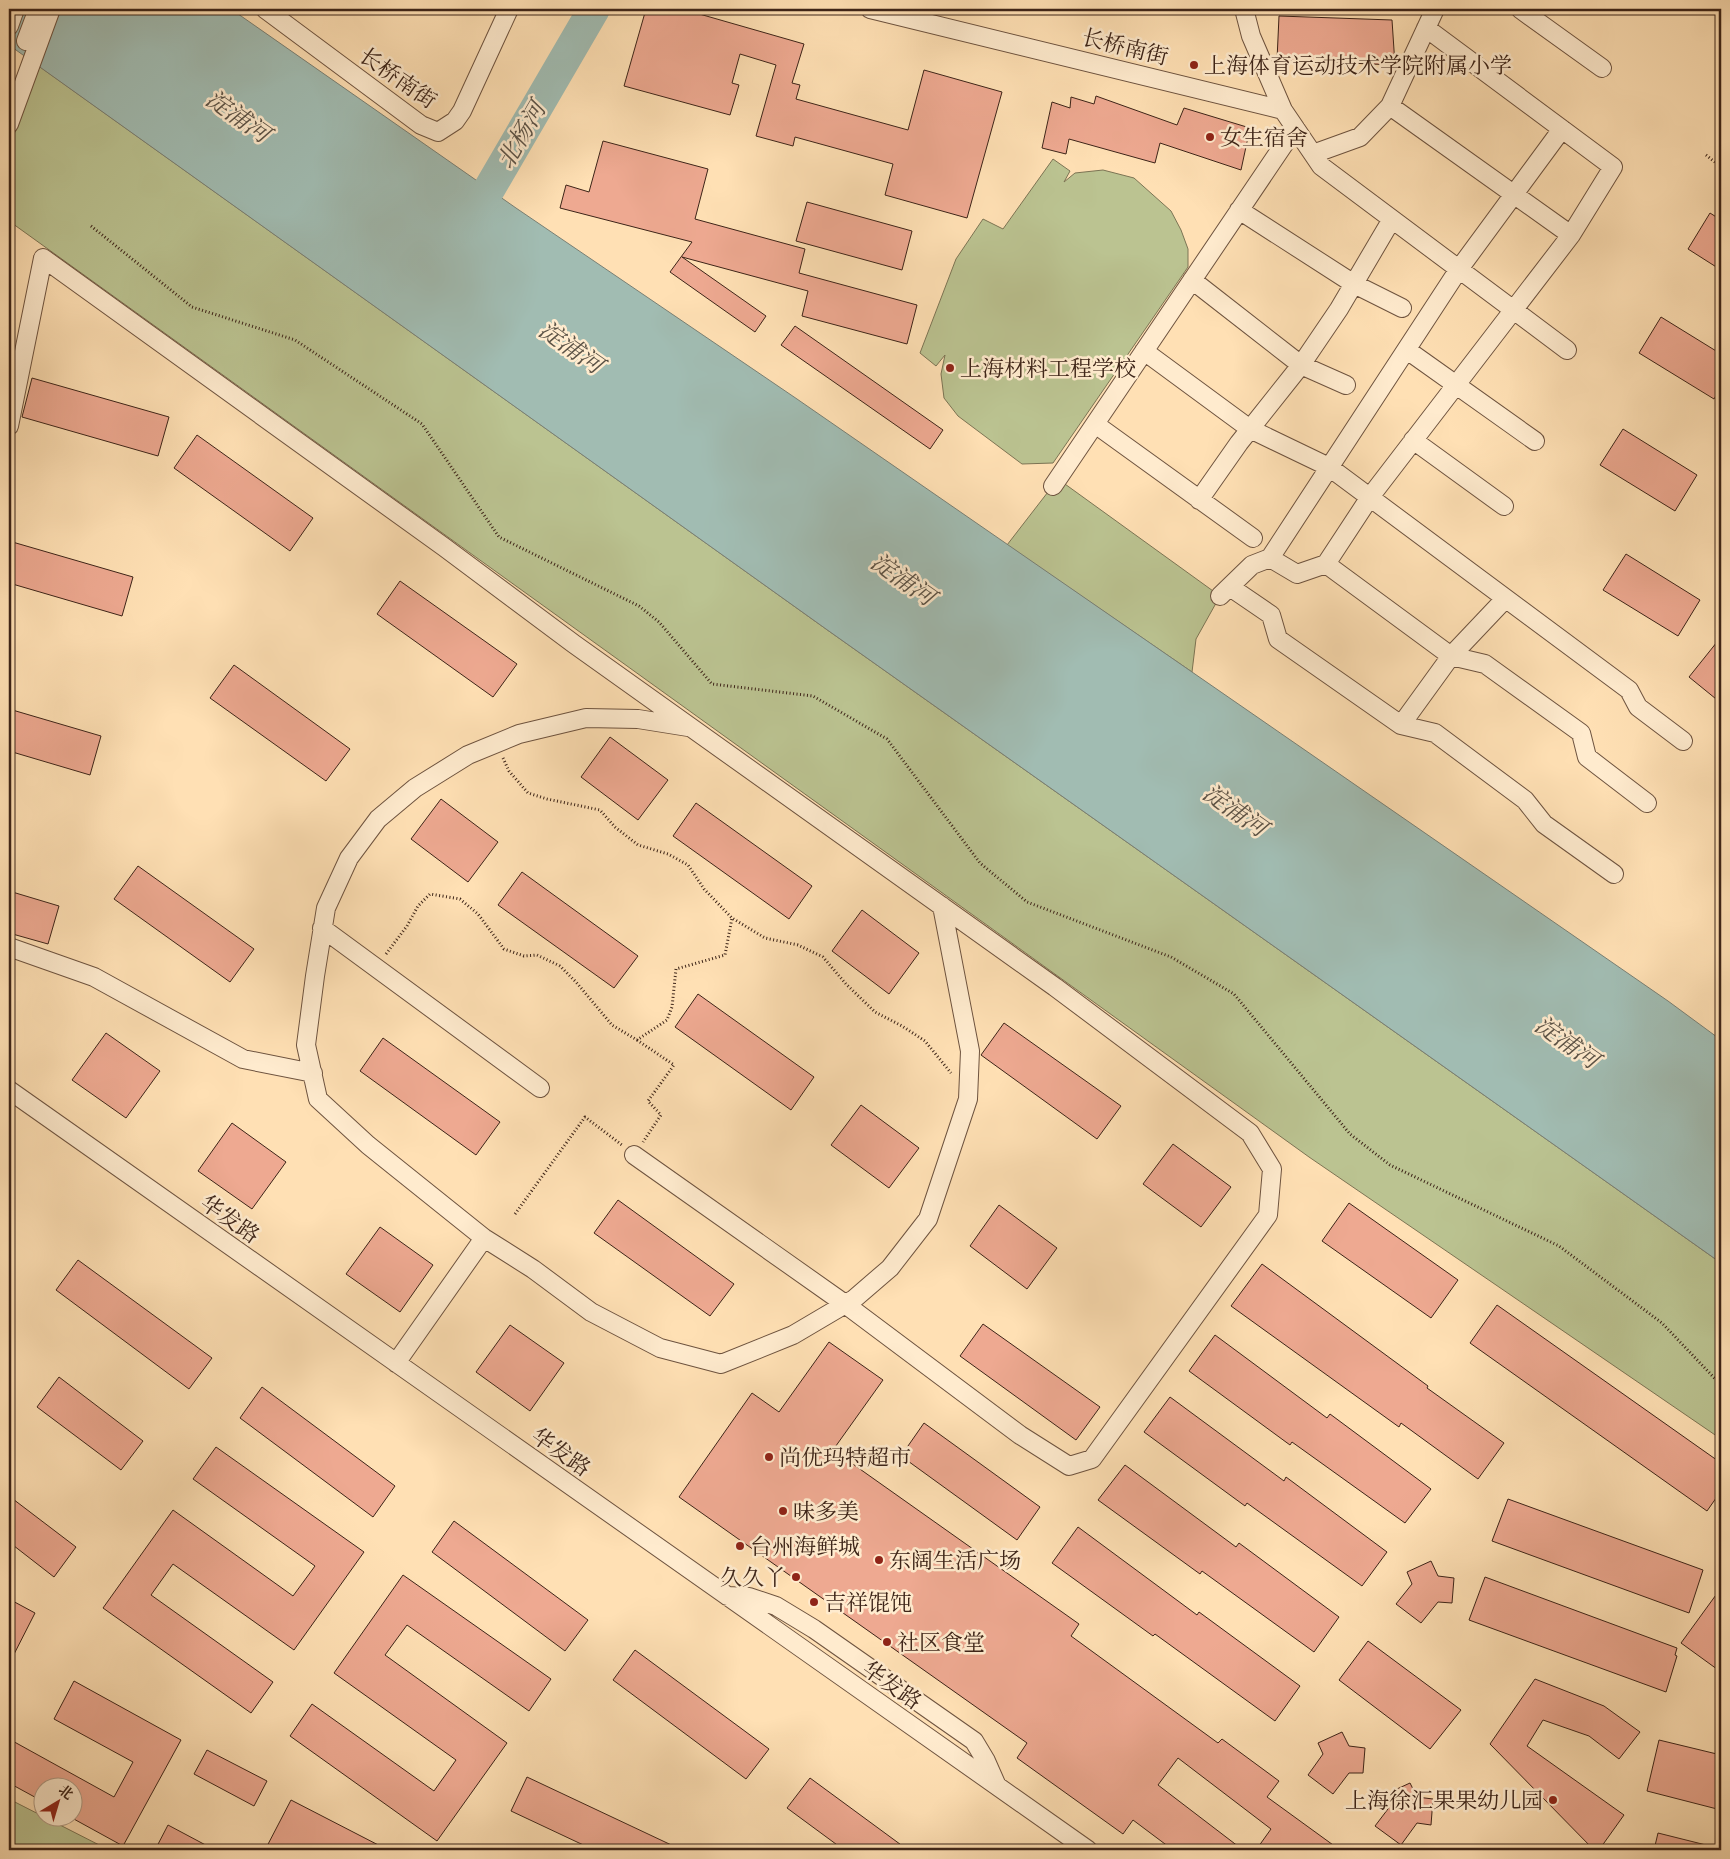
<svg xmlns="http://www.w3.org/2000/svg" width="1730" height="1859" font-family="'EB Garamond','Noto Serif SC',serif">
<rect width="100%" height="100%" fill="#ffe0b4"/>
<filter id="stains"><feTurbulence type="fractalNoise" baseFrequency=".004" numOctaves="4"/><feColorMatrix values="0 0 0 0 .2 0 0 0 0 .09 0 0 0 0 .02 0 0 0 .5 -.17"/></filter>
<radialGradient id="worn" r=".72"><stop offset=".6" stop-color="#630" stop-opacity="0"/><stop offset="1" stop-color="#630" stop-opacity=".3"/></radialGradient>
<path fill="#bbc391" stroke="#7c7454" d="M36,64L826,629L1721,1263V1439L1309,1157L9,221V151Z
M1053,159L1070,171L1064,182L1075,173L1103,170L1134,178L1171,211L1181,230L1188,249V267L1053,463L1022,464L958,416L944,398L941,374L945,355L936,366L920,353L956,259L983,219L1003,229Z
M1058,479L1220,596L1196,639L1192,672L1007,545Z
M9,1799L109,1850H9Z"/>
<path fill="#a1bcb2" stroke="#797f74" d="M9,9H231L516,208L797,399L1668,1001L1721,1040V1263L826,629L9,45Z
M40,1845L51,1850H9V1848L19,1849Z"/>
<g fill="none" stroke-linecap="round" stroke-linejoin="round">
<path stroke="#a1bcb2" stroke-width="32" d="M467,227L594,9"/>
</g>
<path fill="#eea991" stroke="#3d2418" d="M646,9H682L804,44L792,83L800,85L796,99L908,130L924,70L1002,92L967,218L885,195L893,164L795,137L793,146L756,136L776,65L740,54L732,83L739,85L730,115L624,86Z
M1279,16L1392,20L1395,65L1277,60Z
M1096,96L1177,125L1184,108L1250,128L1241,170L1160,143L1155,163L1069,139L1066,154L1042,148L1052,102L1070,108L1071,97L1094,104Z
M603,141L708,169L695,219L805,249L799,273L917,305L907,344L802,316L808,291L682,257L766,316L755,332L670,272L692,242L560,208L566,185L589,192Z
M807,202L912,231L902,270L796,241Z
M1710,213L1721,220V270L1688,249Z
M1661,317L1721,354V387L1714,399L1639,353Z
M795,326L943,430L930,449L781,345Z
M32,378L169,417L158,456L22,417Z
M1623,429L1697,475L1675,511L1600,465Z
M197,435L313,518L290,551L174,468Z
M9,541L133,577L122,616L9,583Z
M1626,554L1700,600L1678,636L1603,590Z
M400,581L517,664L493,697L377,614Z
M1721,637V703L1689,677Z
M234,665L350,749L326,781L210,698Z
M9,709L101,736L90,775L9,751Z
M610,737L668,780L638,820L581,777Z
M441,799L498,842L468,882L411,839Z
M696,803L812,886L789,919L673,836Z
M138,866L254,949L230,982L114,899Z
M522,872L638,956L614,988L498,905Z
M9,891L59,906L48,944L9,933Z
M862,910L919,953L889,994L832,951Z
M698,994L814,1077L791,1110L675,1027Z
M1004,1023L1121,1106L1097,1139L981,1055Z
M106,1033L160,1071L126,1118L72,1080Z
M383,1038L500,1122L476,1155L360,1071Z
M861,1105L919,1148L889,1188L831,1145Z
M232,1123L286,1162L252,1209L198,1171Z
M1173,1144L1231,1187L1201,1227L1143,1184Z
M618,1200L734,1284L710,1316L594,1233Z
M1349,1203L1458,1280L1431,1318L1322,1241Z
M999,1205L1057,1248L1027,1289L970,1246Z
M380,1227L433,1265L400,1312L346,1274Z
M78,1260L212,1358L189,1389L56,1290Z
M1262,1264L1428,1386L1427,1388L1504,1443L1478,1479L1401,1423L1399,1427L1231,1306Z
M1497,1305L1721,1463V1491L1707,1511L1470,1343Z
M983,1324L1100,1407L1076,1440L960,1356Z
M510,1325L564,1363L530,1411L476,1372Z
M1215,1335L1327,1418L1330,1414L1431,1489L1405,1523L1292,1442L1290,1445L1189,1371Z
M829,1342L883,1380L833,1450L1079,1624L1071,1636L1218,1743L1222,1739L1279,1781L1267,1797L1340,1850H1256L1271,1829L1178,1758L1158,1785L1243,1850H1173L1133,1820L1123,1834L1017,1758L1027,1743L679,1497L752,1393L779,1412Z
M59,1377L143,1441L121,1470L37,1407Z
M262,1387L395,1486L373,1517L240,1418Z
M1170,1397L1284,1481L1286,1477L1387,1552L1362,1586L1247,1503L1245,1506L1144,1432Z
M924,1423L1040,1507L1017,1540L901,1456Z
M216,1447L364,1552L294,1650L173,1564L151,1595L273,1682L251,1713L103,1608L173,1510L293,1596L315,1566L193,1479Z
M1125,1465L1236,1547L1239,1543L1339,1617L1314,1652L1202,1571L1200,1574L1098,1500Z
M9,1496L76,1547L54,1577L9,1542Z
M1508,1499L1703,1570L1689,1613L1492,1541Z
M454,1521L588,1620L565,1651L432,1552Z
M1078,1527L1197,1615L1199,1612L1300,1686L1275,1721L1155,1634L1153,1636L1052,1563Z
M1431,1561L1438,1576L1454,1578L1452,1603L1438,1602L1421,1623L1396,1604L1412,1584L1407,1572Z
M403,1575L551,1679L529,1711L407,1625L385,1655L507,1743L437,1841L290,1736L312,1704L434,1791L456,1760L334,1673Z
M1485,1577L1677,1648L1675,1655L1677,1656L1666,1692L1469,1620Z
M1721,1588V1672L1681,1643Z
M9,1599L35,1613L9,1664Z
M1368,1641L1461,1710L1430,1749L1339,1680Z
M635,1650L769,1749L746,1779L613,1680Z
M1535,1679L1604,1706L1640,1732L1619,1759L1589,1736L1543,1720L1527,1746L1624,1815L1599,1850H1594L1490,1744Z
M74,1681L181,1740L123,1846L72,1818V1786H42V1801L9,1783V1739L114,1797L133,1762L54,1719Z
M1342,1732L1349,1746L1365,1748L1363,1773H1349L1333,1794L1308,1775L1323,1754L1318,1743Z
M1659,1740L1721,1755V1810L1647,1791Z
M207,1750L267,1781L254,1806L194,1774Z
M527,1777L682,1850H594L511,1811Z
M810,1778L908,1850H844L787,1808Z
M1410,1783L1417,1797L1433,1799L1431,1825L1417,1823L1401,1845L1375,1826L1391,1805L1386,1794Z
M291,1800L388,1850H265Z
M168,1825L215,1850H155Z
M1658,1833L1706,1845V1850H1654Z"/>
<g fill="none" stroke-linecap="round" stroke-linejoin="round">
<g stroke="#6e533f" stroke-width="20">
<path id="minor" d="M265,9L421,125L438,132L455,121L462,111L509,9
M870,9L1283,110
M1244,9L1251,36L1283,110L1321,166L1567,350
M1520,9L1602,68
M9,26L15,9
M26,41L38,9
M1390,106L1571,235
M9,124L51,9
M1313,154L1360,137L1390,106L1435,9
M1239,210L1354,284L1402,308
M1192,280L1301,365L1346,385
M1407,350L1535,441
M1144,351L1250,429L1329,467L1629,690L1638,707L1683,741
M1095,424L1253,538
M9,426L43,258L444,547L574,644L1055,987L1250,1133L1272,1169L1268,1215L1092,1459L1069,1466L1020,1435L845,1304L634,1155
M1413,440L1504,506
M1053,486L1295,128
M1199,500L1239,443L1301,365L1339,309L1392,219
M1270,558L1297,574L1326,564L1451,656L1485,664L1581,733L1587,757L1647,803
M1326,564L1370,497L1571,235L1613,167L1426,28
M1230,587L1271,615L1278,639L1401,725L1435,733L1525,800L1544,824L1614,874
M1220,596L1252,565L1270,558L1459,269L1562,129
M1401,725L1451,656L1505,599
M688,727L638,719L586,718L519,734L468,755L415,788L378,819L349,858L326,908L315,976L306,1045L318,1099L368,1145L484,1238L533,1269L591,1312L660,1348L721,1364L793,1335L854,1299L890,1268L928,1219L968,1099L970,1051L942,906
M322,928L540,1088
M9,947L94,977L243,1059L313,1073
M9,1090L1088,1850
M396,1363L484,1238
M727,1596L749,1597L776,1606L814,1629L974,1741L986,1761L997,1786"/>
</g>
<path stroke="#3d2418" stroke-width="3" stroke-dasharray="1 2.5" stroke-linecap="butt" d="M1706,155L1721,167
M91,226L192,307L295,340L422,424L499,537L639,606L659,622L712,684L813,696L887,739L980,863L1027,902L1171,957L1234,994L1350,1134L1390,1165L1559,1246L1662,1323L1721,1385
M503,758L509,771L528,793L547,799L600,810L615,827L638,845L668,854L688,865L704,889L732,918L765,938L798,945L823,957L846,984L875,1012L902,1026L925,1041L951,1073
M386,954L407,926L418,906L430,894L460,899L478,914L504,949L524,956L537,955L560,966L576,982L612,1025L637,1040L667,1020L672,1007L676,969L725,955L732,918
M637,1040L674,1065L648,1101L661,1115L643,1142
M515,1214L585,1117L622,1145"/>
<use href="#minor" stroke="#ffebce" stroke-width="18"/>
</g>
<g fill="#8f2418" stroke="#ffebce" stroke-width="2">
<circle cx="1194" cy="65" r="5"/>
<circle cx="1210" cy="137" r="5"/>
<circle cx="950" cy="368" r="5"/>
<circle cx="769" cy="1457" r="5"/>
<circle cx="783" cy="1511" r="5"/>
<circle cx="740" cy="1546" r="5"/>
<circle cx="879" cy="1560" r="5"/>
<circle cx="796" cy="1577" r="5"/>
<circle cx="814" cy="1602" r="5"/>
<circle cx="887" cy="1642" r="5"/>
<circle cx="1553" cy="1800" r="5"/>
</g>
<g text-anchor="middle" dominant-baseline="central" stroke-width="5" stroke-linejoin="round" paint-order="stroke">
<g font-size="22" fill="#3d2418" stroke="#ffebce">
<text transform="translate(1125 47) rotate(14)">长桥南街</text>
<text transform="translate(398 78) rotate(35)">长桥南街</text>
<text transform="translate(230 1219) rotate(35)">华发路</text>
<text transform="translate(561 1452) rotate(35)">华发路</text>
<text transform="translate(892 1685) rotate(35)">华发路</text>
</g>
<g font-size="22" fill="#3d2418" stroke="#ffebce" text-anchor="start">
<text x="1204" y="65">上海体育运动技术学院附属小学</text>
<text x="1220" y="137">女生宿舍</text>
<text x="960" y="368">上海材料工程学校</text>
<text x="779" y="1457">尚优玛特超市</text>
<text x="793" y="1511">味多美</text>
<text x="750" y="1546">台州海鲜城</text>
<text x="889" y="1560">东阔生活广场</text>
<text x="786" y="1577" text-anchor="end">久久丫</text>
<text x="824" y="1602">吉祥馄饨</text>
<text x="897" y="1642">社区食堂</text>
<text x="1543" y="1800" text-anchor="end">上海徐汇果果幼儿园</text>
</g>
<g font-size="24" font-style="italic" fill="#5b5246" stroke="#ffebce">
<text transform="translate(238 116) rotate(35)">淀浦河</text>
<text transform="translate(521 135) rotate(-60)">北杨河</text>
<text transform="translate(571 347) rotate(35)">淀浦河</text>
<text transform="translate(903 579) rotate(35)">淀浦河</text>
<text transform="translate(1235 810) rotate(35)">淀浦河</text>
<text transform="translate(1567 1042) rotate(35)">淀浦河</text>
</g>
</g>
<rect width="1730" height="1859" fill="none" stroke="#ffe0b4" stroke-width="30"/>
<rect x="10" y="10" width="1710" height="1839" fill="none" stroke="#3d2418" stroke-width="2.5"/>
<rect x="15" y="15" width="1700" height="1829" fill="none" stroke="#3d2418"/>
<g transform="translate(58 1802) rotate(38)"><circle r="24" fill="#ffebce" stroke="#b19b85"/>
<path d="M0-4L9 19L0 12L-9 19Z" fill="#8f2418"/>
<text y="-8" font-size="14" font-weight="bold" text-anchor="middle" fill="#3d2418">北</text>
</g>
<rect width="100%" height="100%" filter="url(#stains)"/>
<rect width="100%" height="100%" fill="url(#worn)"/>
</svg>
